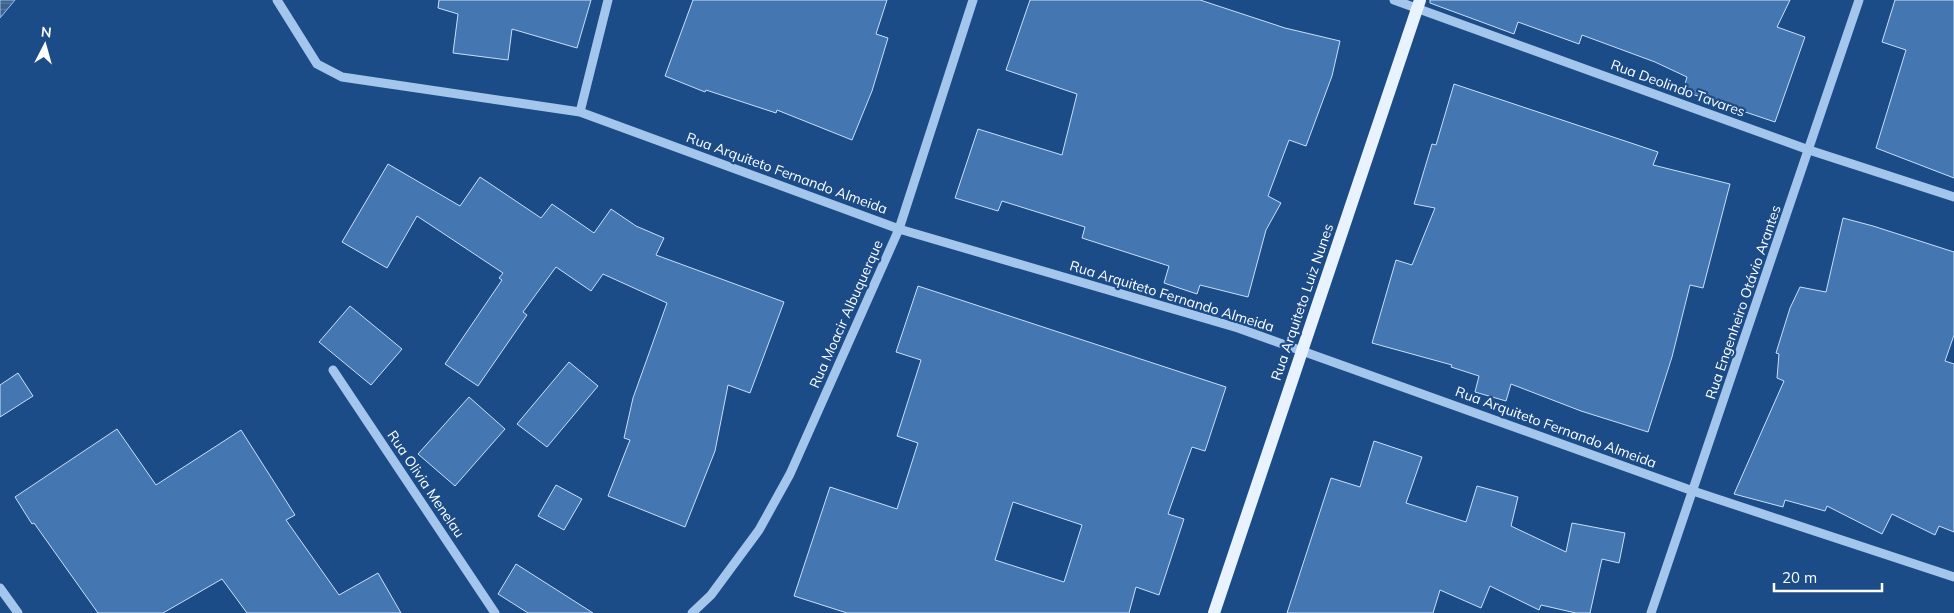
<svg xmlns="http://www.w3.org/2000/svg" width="1954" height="613" font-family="Mulish,sans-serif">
<defs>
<pattern id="water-rules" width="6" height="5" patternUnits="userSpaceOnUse" patternTransform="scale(1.25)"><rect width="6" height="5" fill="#3e628e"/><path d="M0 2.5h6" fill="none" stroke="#5b7a9f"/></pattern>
</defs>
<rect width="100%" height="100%" fill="#1b4c88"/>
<path fill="url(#water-rules)" stroke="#96c1ee" d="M0,0H15L0,18Z"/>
<path fill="#4476b1" stroke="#c9dff9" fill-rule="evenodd" d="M439,0H591L577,48L512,29L508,60L453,53L458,14L438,8Z
M693,0H887L876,34L888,38L872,91L852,140L777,110L776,113L706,90L705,92L665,76Z
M1030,0H1200L1285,28L1340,41L1332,76L1306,146L1289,140L1268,196L1281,203L1266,230L1248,297L1200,285L1197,294L1164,283L1169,266L1082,238L1085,227L1002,201L998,211L955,198L978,129L1062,155L1077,94L1006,70Z
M1430,0H1790L1777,27L1805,37L1775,122L1683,91L1687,77L1655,62L1582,35L1579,44L1518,22L1514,34L1430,3Z
M1895,0H1954V178L1876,148L1906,50L1882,42Z
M1454,84L1658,152L1653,165L1730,184L1703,288L1690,285L1672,357L1648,432L1581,411L1511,384L1506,401L1475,392L1479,376L1451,367L1452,365L1372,343L1396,260L1412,265L1435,208L1414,204L1432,144L1436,145Z
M388,164L460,206L480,177L541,218L552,204L594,233L611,209L636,226L664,238L656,255L784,302L750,393L728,385L715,451L685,527L608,496L630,440L624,438L633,398L667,303L603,274L591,291L556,267L523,312L527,315L478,386L445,364L502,280L499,278L503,273L417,216L387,268L342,242Z
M1843,218L1873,226L1954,252V335L1945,361L1954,364V532L1939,526L1935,535L1892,514L1882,534L1827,506L1825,511L1785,500L1783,507L1734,494L1784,381L1777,378L1779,354L1776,353L1790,308L1800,287L1826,292Z
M918,286L1226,387L1205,451L1192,447L1168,514L1184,519L1159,595L1136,587L1129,613H847L794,596L830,487L897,509L918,443L897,436L921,360L896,352ZM1013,502L1082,525L1064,582L995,560Z
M350,306L402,349L371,385L319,342Z
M569,362L598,386L547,447L517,424Z
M18,373L33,396L0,417V385Z
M469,397L505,429L455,486L418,454Z
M117,429L156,485L241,430L295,515L286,520L339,595L378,573L401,613H247L222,579L163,613H98L34,523L32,524L15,497Z
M1374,441L1422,457L1406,503L1466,522L1477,486L1518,497L1511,526L1566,552L1572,523L1625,533L1619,563L1602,559L1590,613H1576L1541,605L1539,610L1490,586L1481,608L1440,590L1433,613H1287L1331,478L1360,487Z
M556,485L582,499L564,530L538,516Z
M516,564L593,613H528L498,594Z"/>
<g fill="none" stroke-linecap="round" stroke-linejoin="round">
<path stroke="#a4c6ec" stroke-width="9" d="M277,0L317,64L342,77L580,112L899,229L1238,328L1693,491L1954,577
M1394,0L1809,150L1954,197
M580,112L608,0
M333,370L495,613
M0,588L18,613
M692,613L711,595L759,530L790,474L899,229L973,0
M1651,613L1859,0"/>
<path stroke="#e9f2ff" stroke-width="12" d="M1214,613L1420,0"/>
</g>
<g text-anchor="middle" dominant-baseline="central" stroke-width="4.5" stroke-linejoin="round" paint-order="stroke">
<g font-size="14" fill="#fff" stroke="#1b4c88">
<text transform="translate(1678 88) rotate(20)">Rua Deolindo Tavares</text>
<text transform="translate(787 173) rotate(20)">Rua Arquiteto Fernando Almeida</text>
<text transform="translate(1172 296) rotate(17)">Rua Arquiteto Fernando Almeida</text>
<text transform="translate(1302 302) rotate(-71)">Rua Arquiteto Luiz Nunes</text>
<text transform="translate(1743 302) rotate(-71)">Rua Engenheiro Otávio Arantes</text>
<text transform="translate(846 314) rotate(-66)">Rua Moacir Albuquerque</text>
<text transform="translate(1556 427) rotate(20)">Rua Arquiteto Fernando Almeida</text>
<text transform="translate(426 484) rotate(56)">Rua Olivia Menelau</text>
</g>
</g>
<g transform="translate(45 45) rotate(6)" stroke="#1b4c88" stroke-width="4" paint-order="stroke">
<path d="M0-4L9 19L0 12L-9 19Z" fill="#ffffff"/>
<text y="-8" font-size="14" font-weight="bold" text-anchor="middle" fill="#ffffff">N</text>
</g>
<path d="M1774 583v8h108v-8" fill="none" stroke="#ffffff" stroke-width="2.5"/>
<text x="1782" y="583" font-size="15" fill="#ffffff" stroke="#1b4c88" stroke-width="4" paint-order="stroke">20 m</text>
</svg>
